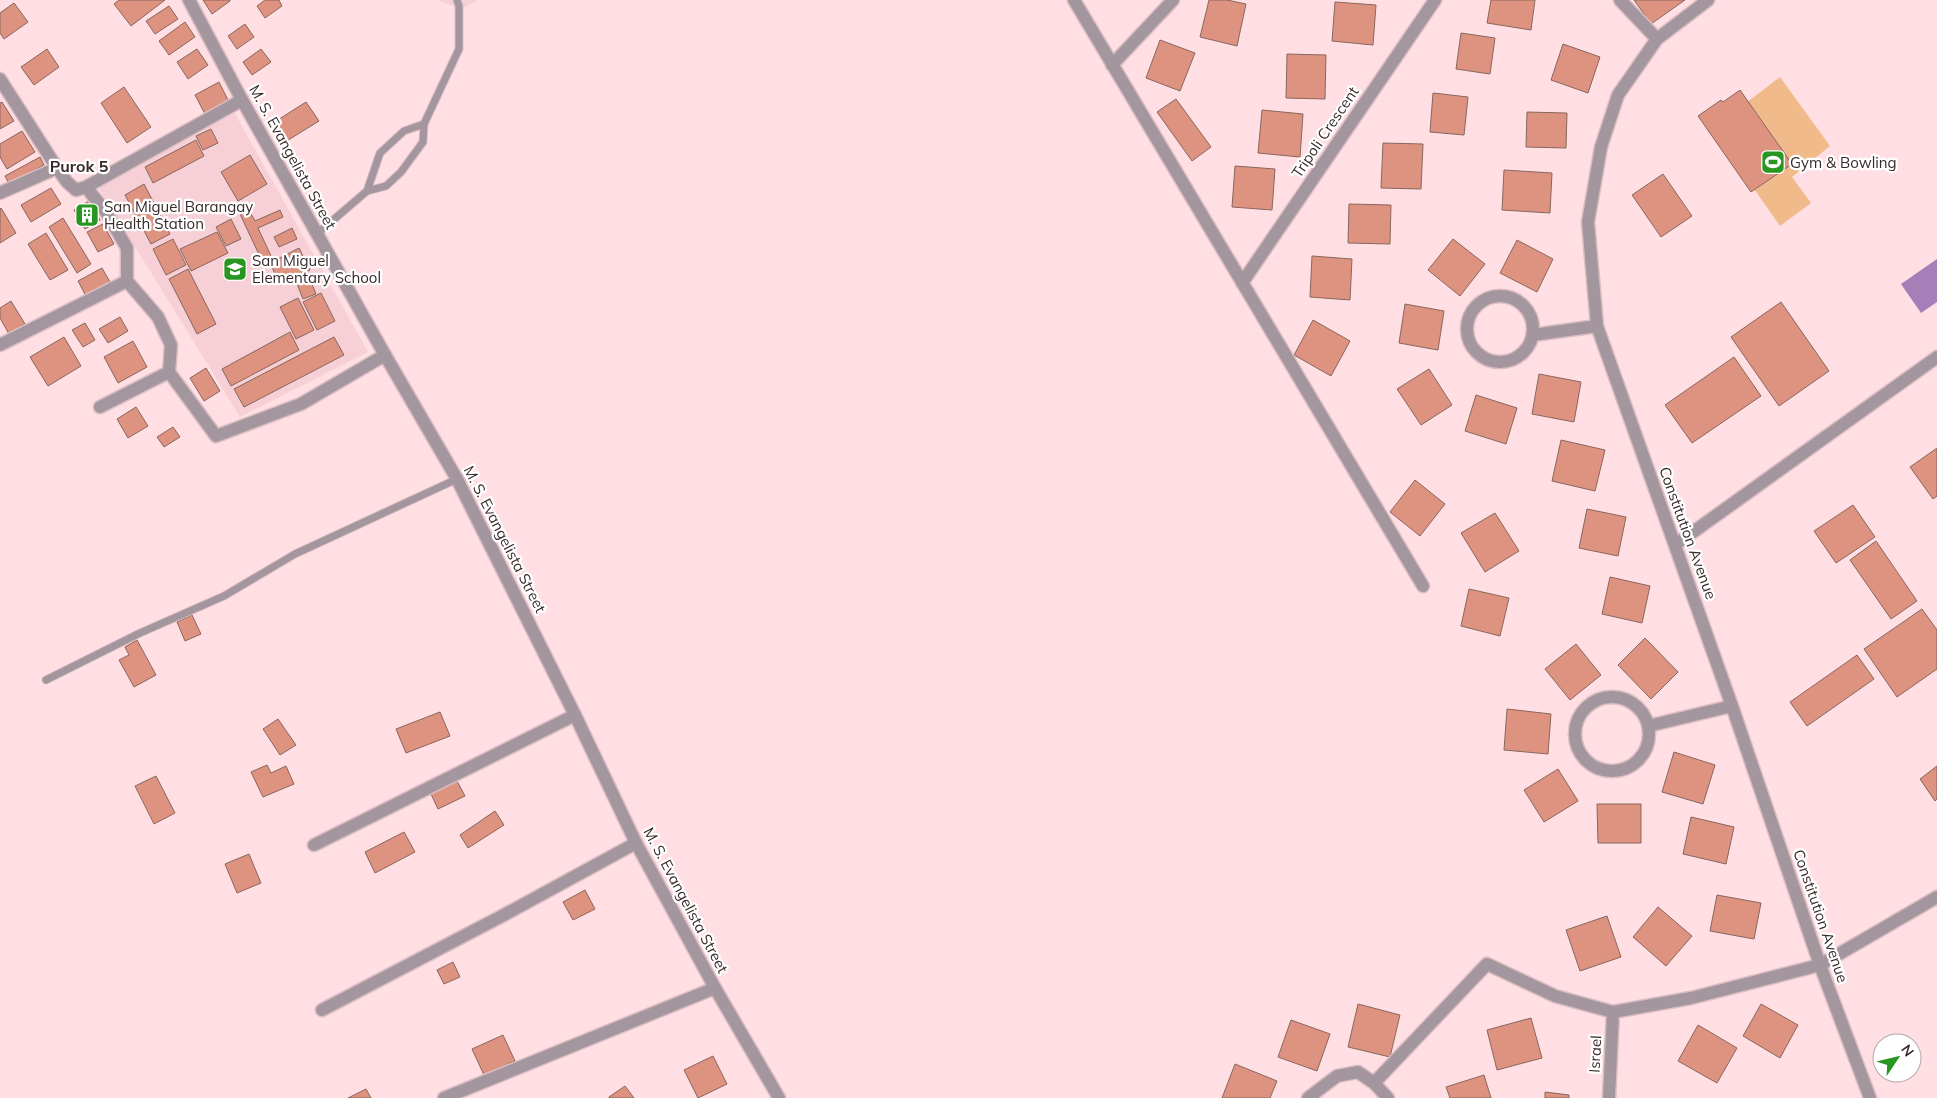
<svg xmlns="http://www.w3.org/2000/svg" width="1937" height="1098" font-family="Mulish,sans-serif">
<rect width="100%" height="100%" fill="#ffdfe3"/>
<path fill="#f6d0d6" d="M437,0H479L461,9Z
M233,110L368,352L240,417L97,185Z"/>
<path fill="#f1ba8b" d="M1780,77L1830,146L1792,177L1811,203L1780,226L1712,129Z"/>
<path fill="#a67fb9" d="M1937,259V302L1921,313L1901,284Z"/>
<path fill="#de9380" stroke="#88665e" d="M119,0H165L131,26L114,4Z
M203,0H230V1L212,14Z
M265,0H279L282,6L265,18L257,6Z
M1209,0H1227L1246,4L1237,46L1200,37Z
M1491,0H1535L1531,30L1487,23Z
M1634,0H1685L1651,24Z
M1335,2L1376,5L1373,45L1332,41Z
M14,3L28,22L4,39L0,33V13Z
M169,6L178,19L155,34L146,21Z
M185,22L195,37L169,55L159,41Z
M245,24L254,37L237,49L228,36Z
M1461,33L1495,38L1490,74L1456,69Z
M1160,40L1195,53L1180,91L1146,78Z
M1563,44L1600,57L1588,93L1551,80Z
M47,49L59,67L34,85L21,67Z
M197,49L208,65L188,79L177,62Z
M261,49L271,62L252,75L243,62Z
M1287,54L1326,55L1325,99L1286,98Z
M219,82L229,102L205,114L195,95Z
M124,87L151,127L127,143L101,103Z
M1740,90L1792,164L1751,192L1698,116L1721,100L1723,102Z
M1433,93L1468,97L1464,135L1430,132Z
M1176,99L1211,147L1192,161L1157,112Z
M2,102L14,121L0,129V103Z
M306,102L319,121L285,142L273,123Z
M1262,110L1303,114L1300,157L1258,153Z
M1527,112L1567,113L1566,148L1526,147Z
M211,129L218,143L203,150L196,136Z
M22,131L35,152L7,169L0,157V144Z
M196,140L204,156L153,183L145,167Z
M1383,143L1423,144L1421,189L1381,188Z
M250,155L267,184L238,201L221,172Z
M40,157L44,165L9,184L5,176Z
M1235,166L1275,169L1272,210L1232,207Z
M1504,170L1552,173L1550,213L1502,210Z
M1663,174L1692,216L1661,237L1632,195Z
M144,184L170,234L151,244L125,195Z
M51,188L61,204L31,222L21,205Z
M89,201L100,220L85,229L74,210Z
M1349,204L1391,205L1390,244L1348,243Z
M1,208L16,233L0,243V209Z
M248,208L255,221L280,210L283,217L258,228L272,258L263,263L239,212Z
M63,218L91,264L77,273L49,227Z
M231,219L241,239L226,246L216,227Z
M103,224L114,244L98,252L87,232Z
M292,228L297,239L279,247L274,237Z
M217,232L228,253L191,271L180,249Z
M46,233L68,270L50,280L28,244Z
M173,239L186,265L166,275L153,249Z
M1453,239L1485,264L1460,296L1428,270Z
M1517,240L1553,259L1537,292L1500,273Z
M299,248L310,270L280,285L270,263Z
M1312,256L1352,259L1350,300L1310,297Z
M102,268L110,282L86,296L78,281Z
M188,269L216,324L197,334L169,279Z
M308,274L316,294L303,299L295,279Z
M321,293L335,321L317,330L303,302Z
M298,298L314,330L296,339L280,307Z
M11,301L25,324L9,334L0,318V308Z
M1781,302L1829,371L1779,406L1731,337Z
M1405,304L1444,311L1438,350L1399,343Z
M120,317L128,331L108,343L99,329Z
M1313,320L1350,341L1331,376L1294,355Z
M85,323L95,340L83,347L72,330Z
M290,332L299,350L231,386L222,369Z
M64,337L81,366L48,386L30,357Z
M334,337L344,355L244,407L234,389Z
M133,341L147,367L118,383L104,357Z
M1734,357L1761,396L1692,443L1665,405Z
M206,368L220,391L204,401L190,378Z
M1429,369L1452,405L1421,425L1397,389Z
M1539,374L1581,382L1574,422L1532,414Z
M1476,395L1517,408L1506,444L1465,431Z
M136,407L148,426L128,438L117,419Z
M173,427L180,437L164,447L157,437Z
M1561,440L1605,450L1595,491L1552,481Z
M1937,448V496L1933,499L1910,467Z
M1415,480L1445,504L1420,536L1390,512Z
M1853,505L1875,537L1836,563L1814,531Z
M1587,509L1626,517L1618,556L1579,548Z
M1495,513L1519,551L1485,572L1461,533Z
M1876,541L1917,601L1891,619L1850,560Z
M1610,577L1650,586L1642,623L1602,614Z
M1469,589L1509,598L1500,636L1461,626Z
M1922,609L1937,630V669L1897,697L1864,649Z
M192,615L201,634L185,641L177,622Z
M1645,638L1678,672L1651,699L1618,665Z
M137,640L156,675L134,687L119,660L129,655L125,647Z
M1576,644L1601,675L1570,700L1545,669Z
M1857,655L1874,679L1807,726L1790,702Z
M1507,709L1551,714L1548,754L1504,750Z
M440,712L450,736L406,753L396,729Z
M278,719L296,745L280,755L263,729Z
M1674,752L1715,765L1703,804L1662,792Z
M267,765L271,773L286,766L294,784L263,797L251,772Z
M1937,766V799L1935,801L1920,779Z
M1558,769L1578,801L1544,822L1524,790Z
M156,776L175,813L154,824L135,786Z
M457,781L465,796L438,809L431,794Z
M1597,804H1641V843H1598Z
M495,811L504,825L468,848L460,835Z
M1691,817L1734,827L1726,864L1683,854Z
M404,832L415,852L375,873L365,852Z
M249,854L261,883L237,893L225,864Z
M585,890L595,909L573,920L563,902Z
M1717,895L1761,903L1754,939L1710,931Z
M1658,907L1692,936L1666,966L1633,937Z
M1607,916L1621,957L1580,971L1566,930Z
M453,962L460,977L444,984L437,970Z
M1358,1004L1400,1015L1390,1057L1348,1047Z
M1761,1004L1798,1025L1780,1058L1743,1036Z
M1531,1018L1542,1058L1497,1070L1487,1030Z
M1291,1020L1330,1034L1317,1071L1278,1057Z
M1698,1025L1737,1048L1717,1083L1678,1061Z
M503,1035L515,1061L484,1075L472,1049Z
M713,1056L727,1084L698,1098L684,1070Z
M1235,1064L1277,1081L1270,1098H1222Z
M1484,1075L1491,1098H1450L1446,1087Z
M625,1086L634,1098H609V1097Z
M366,1089L371,1098H348Z
M1545,1092L1569,1095V1098H1545Z"/>
<g fill="none" stroke-linecap="round" stroke-linejoin="round">
<g stroke="#dbbec2" stroke-width="9">
<path id="service" d="M367,191L380,153L404,131L424,124
M318,233L367,191L386,186L401,172L423,142L424,124L459,49V6L457,0
M46,680L140,633L224,596L295,554L457,479"/>
</g>
<g stroke="#dbbec2" stroke-width="15">
<path id="minor" d="M1074,0L1423,586
M1620,0L1657,39
M1708,0L1657,39L1618,95L1601,147L1588,222L1597,326L1732,706L1820,965L1870,1098
M1112,65L1173,0
M0,79L57,168L67,182L76,190L86,187L242,100
M0,193L57,168
M127,281L158,317L171,345L169,372L216,436L301,404L385,355
M1242,283L1435,0
M1467 329a33 33 0 1 1 66 0a33 33 0 1 1-66 0Z
M1533,335L1597,326
M0,345L127,281V248L106,212L86,187
M100,407L169,372
M1675,545L1937,357
M1575 734a37 37 0 1 1 74 0a37 37 0 1 1-74 0Z
M1648,726L1732,706
M314,845L575,715
M322,1010L502,916L636,843
M1374,1083L1487,964L1555,996L1613,1012L1691,998L1820,965L1937,897
M444,1098L715,988
M1308,1098L1337,1076L1358,1072L1374,1083L1388,1098
M1609,1098L1613,1012"/>
</g>
<g stroke="#dbbec2" stroke-width="15">
<path id="tertiary" d="M189,0L242,100L385,355L457,479L575,715L636,843L715,988L779,1098"/>
</g>
<use href="#service" stroke="#a4969e" stroke-width="7"/>
<use href="#minor" stroke="#a4969e" stroke-width="12"/>
<use href="#tertiary" stroke="#a4969e" stroke-width="12"/>
</g>
<defs>
<g id="stadium-square" transform="scale(1.25)"><rect x="-9" y="-9" width="18" height="18" rx="4" fill="#299622" stroke="#fff"/><path d="M0-5a6.5 5 0 1 0 0 10a6.5 5 0 1 0 0-10ZM-3.5-1.8h7v3.6h-7Z" fill="#fff"/></g>
<g id="building-square" transform="scale(1.25)"><rect x="-9" y="-9" width="18" height="18" rx="4" fill="#299622" stroke="#fff"/><path d="M-4-6H4V6H1V3H-1V6H-4ZM-2.5-4.3h1.7v1.8h-1.7ZM.8-4.3h1.7v1.8H.8ZM-2.5-1h1.7V.8h-1.7ZM.8-1h1.7V.8H.8Z" fill="#fff"/></g>
<g id="school-square" transform="scale(1.25)"><rect x="-9" y="-9" width="18" height="18" rx="4" fill="#299622" stroke="#fff"/><path d="M0-5L7-2L0 1L-7-2ZM-4 1L0 2.5L4 1V4Q0 6-4 4Z" fill="#fff"/></g>
</defs>
<g fill-rule="evenodd">
<use href="#stadium-square" x="1773" y="162"/>
<use href="#building-square" x="87" y="215"/>
<use href="#school-square" x="235" y="269"/>
</g>
<g text-anchor="middle" dominant-baseline="central" stroke-width="4.5" stroke-linejoin="round" paint-order="stroke">
<g font-size="15" fill="#38292b" stroke="#fff">
<text transform="translate(1325 132) rotate(-56)">Tripoli Crescent</text>
<text transform="translate(293 157) rotate(61)">M. S. Evangelista Street</text>
<text transform="translate(1688 533) rotate(70)">Constitution Avenue</text>
<text transform="translate(505 539) rotate(63)">M. S. Evangelista Street</text>
<text transform="translate(686 900) rotate(62)">M. S. Evangelista Street</text>
<text transform="translate(1821 916) rotate(71)">Constitution Avenue</text>
<text transform="translate(1595 1054) rotate(-87)">Israel</text>
</g>
<g font-size="15" fill="#38292b" stroke="#fff" text-anchor="start">
<text x="1790" y="162">Gym &amp; Bowling</text>
<text x="104" y="206">San Miguel Barangay<tspan x="104" dy="17">Health Station</tspan></text>
<text x="252" y="260">San Miguel<tspan x="252" dy="17">Elementary School</tspan></text>
</g>
<g font-size="16" font-weight="bold" fill="#38292b" stroke="#fff">
<text x="79" y="166">Purok 5</text>
</g>
</g>
<g transform="translate(1897 1058) rotate(55)"><circle r="24" fill="#ffffff" stroke="#afa9aa"/>
<path d="M0-4L9 19L0 12L-9 19Z" fill="#299622"/>
<text y="-8" font-size="14" font-weight="bold" text-anchor="middle" fill="#38292b">N</text>
</g>
</svg>
